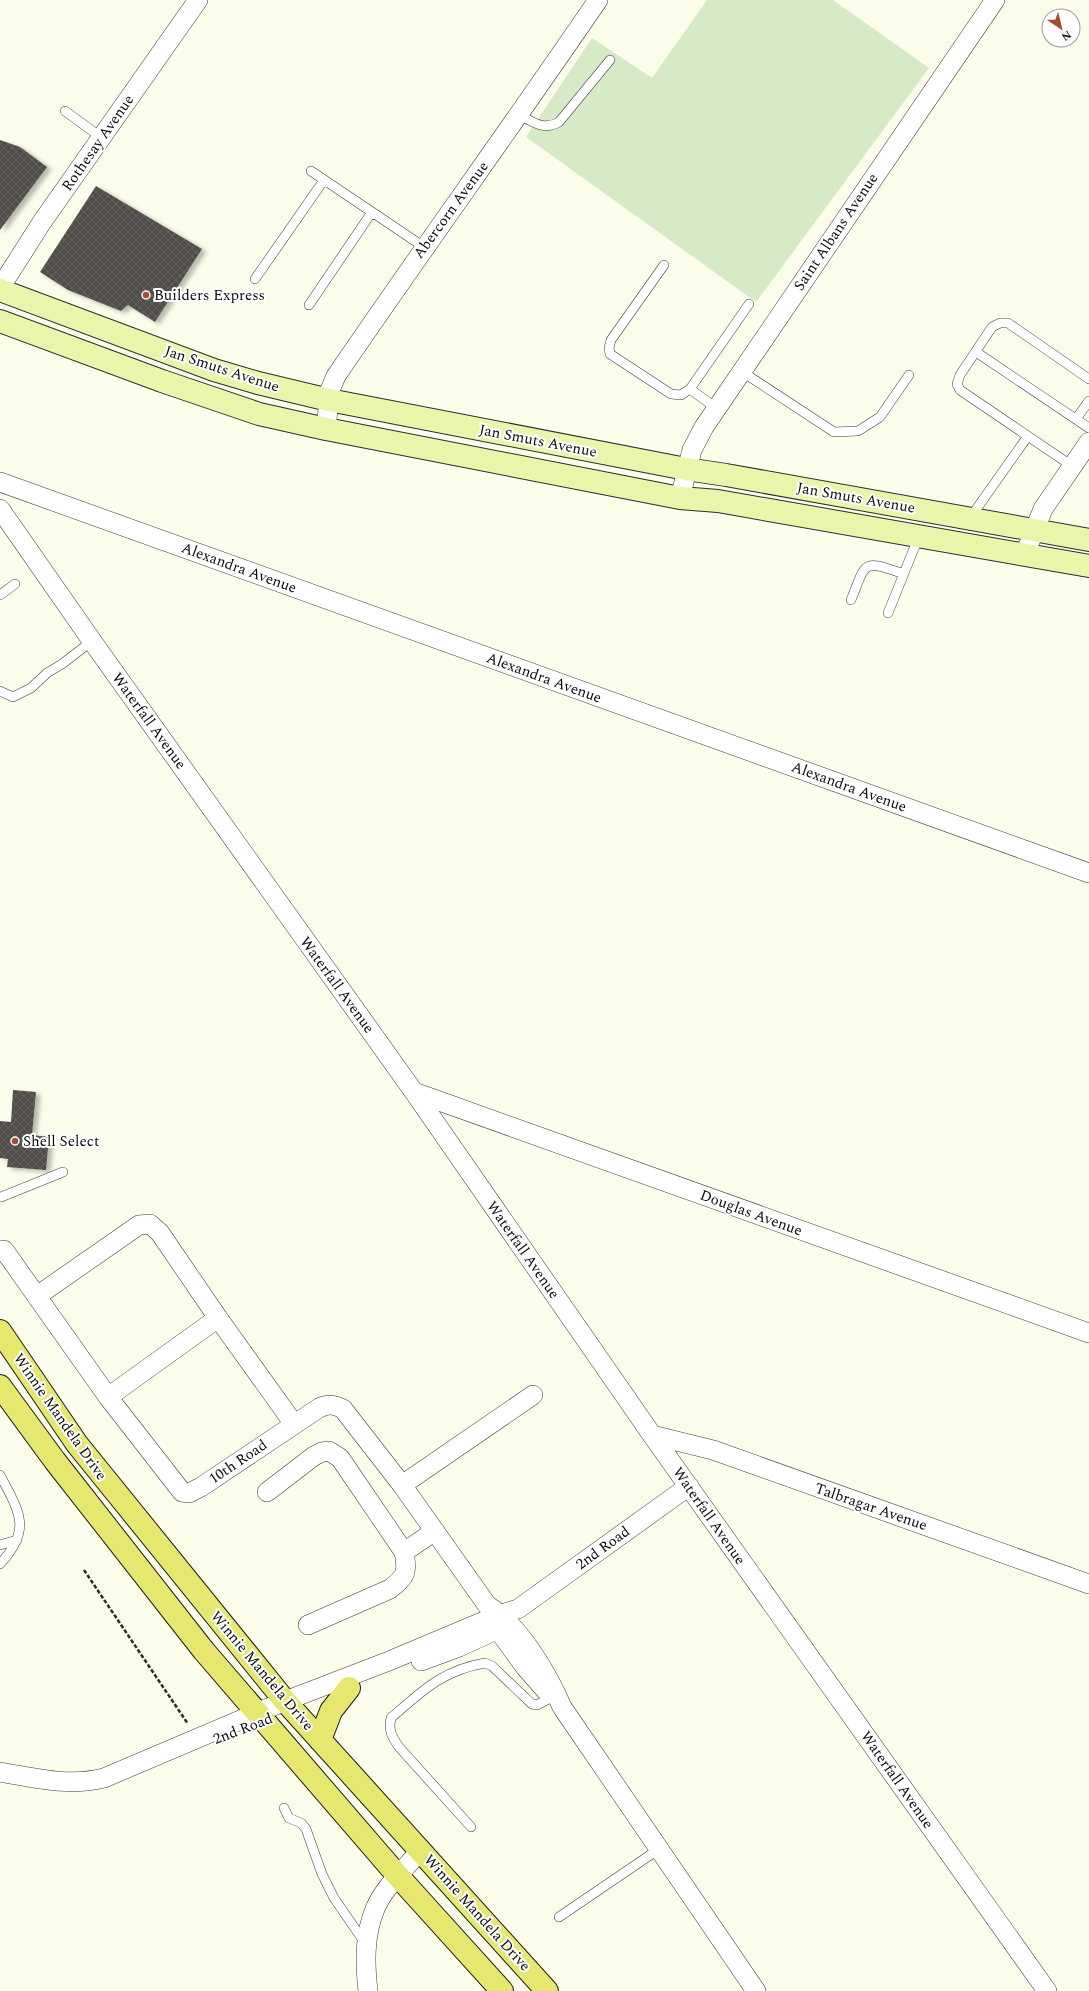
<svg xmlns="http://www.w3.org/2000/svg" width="1089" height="1991" font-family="Spectral,serif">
<defs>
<pattern id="building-cross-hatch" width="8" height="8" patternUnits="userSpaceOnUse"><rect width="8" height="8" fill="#514e48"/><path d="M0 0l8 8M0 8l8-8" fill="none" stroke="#65635e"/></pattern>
<filter id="shadow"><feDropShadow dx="4.5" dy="2.5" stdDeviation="2" flood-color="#0004"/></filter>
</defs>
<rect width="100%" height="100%" fill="#fbfce9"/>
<path fill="#d6eac8" d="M707,0H833L929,68L756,302L526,137L592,38L652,78Z"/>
<path fill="url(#building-cross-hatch)" filter="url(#shadow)" d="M0,140L20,147L47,167L0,230Z
M96,186L202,249L155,322L128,305L121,311L68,290L40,272Z
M13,1090L36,1092L32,1135L49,1137L46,1170L7,1167L8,1159L0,1158V1121L11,1122Z"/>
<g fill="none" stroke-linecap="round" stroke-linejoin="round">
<g stroke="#3d3d3d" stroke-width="10">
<path id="service" d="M65,111L102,138
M519,115C534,122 543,131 559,122L610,60
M311,171L424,247
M664,265L611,340L609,348L610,354L671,394L681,395L690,389
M255,279L324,180
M309,305L372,212
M976,352L1089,428
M741,371L834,432L858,431L880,417L909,375
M716,408L690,389L749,304
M1076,419L1089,401
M1072,466L960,390L957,384L960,375L992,327L1000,323H1008L1089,379
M970,518L1028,436
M0,595L15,584
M851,600C867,560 862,560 904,574
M888,613L919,536
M0,691L13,697L31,688L47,673L62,664L92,641
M1,1197L63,1172
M0,1475C20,1513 32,1529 0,1564
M0,1545L17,1540
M284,1808L289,1818L301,1823L306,1829L322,1874L334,1898L365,1943
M471,1827L399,1747C392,1737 388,1730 391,1718C422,1691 443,1670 485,1663L492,1666L532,1704L537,1705L552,1697
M559,1917L659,1849"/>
</g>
<g stroke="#3d3d3d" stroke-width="20">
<path id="minor" d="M0,288L42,222L198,0
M326,429L330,390L336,376C422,250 512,126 598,0
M0,482L1089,873
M680,498L692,450L704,427L995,0
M0,509L92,641L414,1092L652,1435L1047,1991
M1025,554L1043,509L1089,442
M414,1092L1089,1333
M4,1250L108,1397L182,1492L189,1493L201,1487L319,1408C328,1404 334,1404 343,1409L402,1485L487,1605C519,1625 547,1672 562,1707L756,1991
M37,1296L139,1225L150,1224L160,1233L218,1318L294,1424
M108,1397L218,1318
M652,1435L713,1450L1089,1584
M402,1485L533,1395
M267,1492L314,1456L322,1452L329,1451L340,1458L404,1552
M491,1620L525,1667L548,1693
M308,1625L390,1589C406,1577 408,1572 404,1552L435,1531
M421,1661L459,1647L503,1627
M0,1772C36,1778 68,1787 104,1778L285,1701L389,1661L501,1614L518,1609L689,1486
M368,1991C365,1964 364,1935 375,1909C384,1887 405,1869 420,1851"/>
</g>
<g stroke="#2c2c2c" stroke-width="24">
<path id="secondary" d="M0,290L214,370L258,383L329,400L686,469L726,475L1089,540
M0,321L162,381L259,414L326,429L680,498L718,501L1089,566"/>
</g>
<g stroke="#1b1b1b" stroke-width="24">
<path id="primary" d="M0,1331L77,1444L285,1701L547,1991
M0,1386L55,1461L204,1651L398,1876L502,1991
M320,1740L331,1711L349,1688"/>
</g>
<path stroke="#2c2c2c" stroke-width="2.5" stroke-dasharray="4 2" stroke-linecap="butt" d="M84,1570L188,1724"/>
<use href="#service" stroke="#fff" stroke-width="9"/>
<use href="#minor" stroke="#fff" stroke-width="19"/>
<use href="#secondary" stroke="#eaf5ac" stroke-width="22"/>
<use href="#primary" stroke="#e5e76e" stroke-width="22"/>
</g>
<g fill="#a74c34" stroke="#fff" stroke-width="1.5">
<circle cx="146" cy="295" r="4"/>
<circle cx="15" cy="1141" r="4"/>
</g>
<g text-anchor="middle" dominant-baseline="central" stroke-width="4" stroke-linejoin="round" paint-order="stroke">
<g font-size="15" fill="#0a0a0a" stroke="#fff">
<text transform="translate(98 143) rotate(-55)">Rothesay Avenue</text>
<text transform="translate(451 210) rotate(-54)">Abercorn Avenue</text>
<text transform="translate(836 232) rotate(-56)">Saint Albans Avenue</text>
<text transform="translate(222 369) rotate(18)">Jan Smuts Avenue</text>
<text transform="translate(538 441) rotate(11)">Jan Smuts Avenue</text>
<text transform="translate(856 498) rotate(10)">Jan Smuts Avenue</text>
<text transform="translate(239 568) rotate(20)">Alexandra Avenue</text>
<text transform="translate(544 678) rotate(20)">Alexandra Avenue</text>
<text transform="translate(149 721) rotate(54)">Waterfall Avenue</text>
<text transform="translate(849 787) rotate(20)">Alexandra Avenue</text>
<text transform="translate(337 985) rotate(54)">Waterfall Avenue</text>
<text transform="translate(751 1213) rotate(20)">Douglas Avenue</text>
<text transform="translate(523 1250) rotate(55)">Waterfall Avenue</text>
<text transform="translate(60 1417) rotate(55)">Winnie Mandela Drive</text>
<text transform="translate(238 1462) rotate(-34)">10th Road</text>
<text transform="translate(871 1507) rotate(19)">Talbragar Avenue</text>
<text transform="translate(709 1516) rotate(55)">Waterfall Avenue</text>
<text transform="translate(603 1548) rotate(-36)">2nd Road</text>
<text transform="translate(262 1671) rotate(50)">Winnie Mandela Drive</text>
<text transform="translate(243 1729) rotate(-21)">2nd Road</text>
<text transform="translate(897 1780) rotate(55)">Waterfall Avenue</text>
<text transform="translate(477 1913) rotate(48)">Winnie Mandela Drive</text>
</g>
<g font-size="15" fill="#0a0a0a" stroke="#fff" text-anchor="start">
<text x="154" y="295">Builders Express</text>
<text x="23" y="1141">Shell Select</text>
</g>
</g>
<g transform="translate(1061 28) rotate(145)"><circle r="19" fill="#ffffff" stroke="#9d9d9d"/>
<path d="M0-3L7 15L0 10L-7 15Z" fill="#a74c34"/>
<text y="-6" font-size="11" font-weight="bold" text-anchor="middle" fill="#0a0a0a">N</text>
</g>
</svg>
